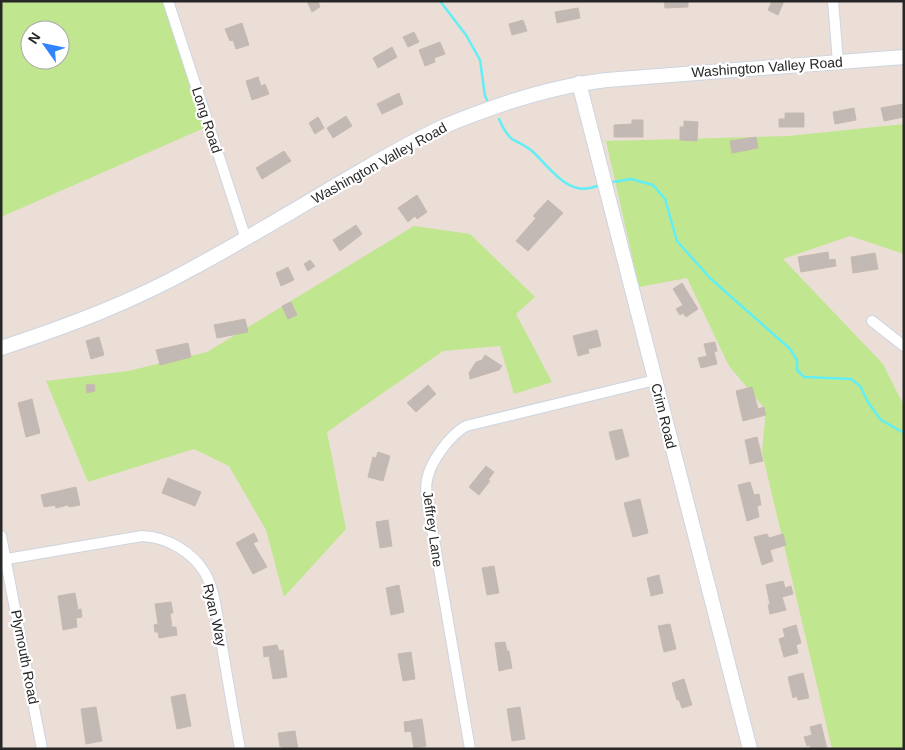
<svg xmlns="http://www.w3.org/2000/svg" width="905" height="750" font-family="Arial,sans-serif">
<rect width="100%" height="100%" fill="#ebded7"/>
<path fill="#c0e68f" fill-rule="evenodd" d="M1,1H168L209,126L1,217ZM30,30H60V60H30Z
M904,124V254L850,236L783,259L883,364L904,406V749H832L762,452L766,410L729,366L687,278L639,287L606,141L788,136Z
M414,226L470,234L535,297L516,314L552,382L514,394L500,346L443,351L327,432L346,529L284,597L266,530L229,466L194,449L88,482L46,381L128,371L207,352Z"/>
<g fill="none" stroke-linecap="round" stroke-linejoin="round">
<path stroke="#62eef5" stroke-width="2.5" d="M440,1L466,35L480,60L485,96L487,100
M499,119C502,126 506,134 512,139C519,143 526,146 532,151C551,168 568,198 597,186
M613,182L631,179L653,185L665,199L677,241L710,278L790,349L797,360V370L804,377L851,379L860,386L869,404L881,420L904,433"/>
</g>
<path fill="#c2b8b4" stroke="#c6bab1" d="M307,1H318L320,7L312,12Z
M664,1H688V7L665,8Z
M772,1H784L778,15L768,10Z
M578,8L580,18L557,23L555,12Z
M523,20L527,31L512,35L509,24Z
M242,23L249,45L236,49L233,40L230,41L225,29Z
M414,32L419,42L408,47L403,37Z
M440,42L445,54L434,58L435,62L425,66L419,50Z
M392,47L397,57L378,68L373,58Z
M258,77L261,86L265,84L269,94L252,100L246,81Z
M399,93L403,104L382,114L377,104Z
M903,104L904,117L884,121L881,108Z
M854,108L856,120L835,124L833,112Z
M785,113H804V127H779V119H785Z
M346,116L352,126L333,138L327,128Z
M318,117L324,128L315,134L309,123Z
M632,120H643V137H614V125L632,124Z
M684,121L698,122L697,141L680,140V127H684Z
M756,137L758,148L732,153L730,141Z
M284,151L291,161L262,179L256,168Z
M417,195L427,212L417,219L415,216L408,222L398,208Z
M548,200L563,213L528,251L516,241L536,218L533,216Z
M356,225L362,234L340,251L333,240Z
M828,252L829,260L835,259L836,266L801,272L798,257Z
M875,253L878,269L853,273L851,257Z
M310,260L315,266L308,271L304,264Z
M288,267L294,280L281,286L276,273Z
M682,283L698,309L686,317L683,313L680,315L676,309L683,305L673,289Z
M291,302L297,315L288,319L282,306Z
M245,319L248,332L217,338L214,325Z
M597,330L601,346L588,349L589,353L578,356L573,336Z
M99,337L104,355L91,359L86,341Z
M715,342L717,351L714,352L717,364L701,368L698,358L707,356L704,344Z
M188,343L191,357L160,365L156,350Z
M485,355L502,366L499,370L470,379L469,373L476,362L482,360Z
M94,384L95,391L87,393L86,385Z
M428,385L436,394L416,412L407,403Z
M752,387L758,409L764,407L766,415L743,421L736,391Z
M32,399L40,433L26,437L18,403Z
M622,429L629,456L616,460L609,432Z
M757,437L763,461L750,464L745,440Z
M378,452L390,456L383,481L368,477L373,457L376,458Z
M486,466L494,472L488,480L490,481L479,495L469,487Z
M168,478L201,492L195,506L162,493Z
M750,482L754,495L759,494L761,505L757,506L759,517L747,521L738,485Z
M76,487L80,505L69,507L68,505L56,508L55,505L44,507L41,495Z
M640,499L648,533L633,537L624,503Z
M388,520L392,546L380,548L376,522Z
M254,533L258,541L253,543L267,567L253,574L236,543Z
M767,534L769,538L783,534L786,545L770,550L773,561L762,565L754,537Z
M494,566L499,593L487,595L482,568Z
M659,575L663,593L651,596L647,578Z
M783,581L785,588L791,586L793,594L782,597L786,610L770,614L768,605L770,604L766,585Z
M399,585L404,612L391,615L386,588Z
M75,593L78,610L81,609L82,617L76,618L77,627L63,630L58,596Z
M171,602L173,613H170L172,627H176L177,635L159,638L158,632H155L154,625L158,624L155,604Z
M670,624L676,649L664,652L658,626Z
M796,625L801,643L796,645L798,653L784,657L779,639L785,637L783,629Z
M505,642L507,651H509L512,668L499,671L495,643Z
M277,645L279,651L283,650L287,677L273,679L269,656L264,657L263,647Z
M411,652L415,679L403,681L398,654Z
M803,673L809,698L798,700L797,696L793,698L788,677Z
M684,679L692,705L682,708L679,700H677L672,683Z
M185,694L191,726L177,729L171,697Z
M96,707L102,741L86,744L81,709Z
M520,707L525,739L512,741L507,709Z
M422,719L426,746L414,748L411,731L405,732L404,722Z
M821,724L827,749H810V745L807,746L804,737L812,735L810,727Z
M295,731L298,749H283L282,746L280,747L278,733Z"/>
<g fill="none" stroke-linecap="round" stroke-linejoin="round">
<g stroke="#ccd5e1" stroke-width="12">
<path id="minor" d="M168,1L246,239
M833,1L838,62
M872,321L904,346
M1,536L42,749
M7,559L142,536C166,537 192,551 205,573C216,593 217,618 221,640C227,676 233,712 240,749
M470,749L428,505C427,497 425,488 427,480C430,462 450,435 466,426L655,380"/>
</g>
<g stroke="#ccd5e1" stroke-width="16">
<path id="tertiary" d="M579,83L750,749
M1,348C68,326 132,302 193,268C245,240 296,209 347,179C380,160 413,140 447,125C498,104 553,86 607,80L904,57"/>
</g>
<use href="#minor" stroke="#fff" stroke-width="10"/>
<use href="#tertiary" stroke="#fff" stroke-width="14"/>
</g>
<g text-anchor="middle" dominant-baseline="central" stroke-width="4.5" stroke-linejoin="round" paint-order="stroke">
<g font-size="14" fill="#272727" stroke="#fff">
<text transform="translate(767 67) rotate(-4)">Washington Valley Road</text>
<text transform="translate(207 120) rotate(72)">Long Road</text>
<text transform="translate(379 163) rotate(-29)">Washington Valley Road</text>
<text transform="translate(664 416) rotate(76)">Crim Road</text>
<text transform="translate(433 529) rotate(82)">Jeffrey Lane</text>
<text transform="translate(215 615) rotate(77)">Ryan Way</text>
<text transform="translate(25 657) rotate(79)">Plymouth Road</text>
</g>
</g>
<rect width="905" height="750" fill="none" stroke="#272727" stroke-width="5"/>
<g transform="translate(45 45) rotate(303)"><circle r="24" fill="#ffffff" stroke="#a9a9a9"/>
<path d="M0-4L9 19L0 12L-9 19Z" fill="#3085ff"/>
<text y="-8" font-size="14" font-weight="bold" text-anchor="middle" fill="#272727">N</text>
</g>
</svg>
